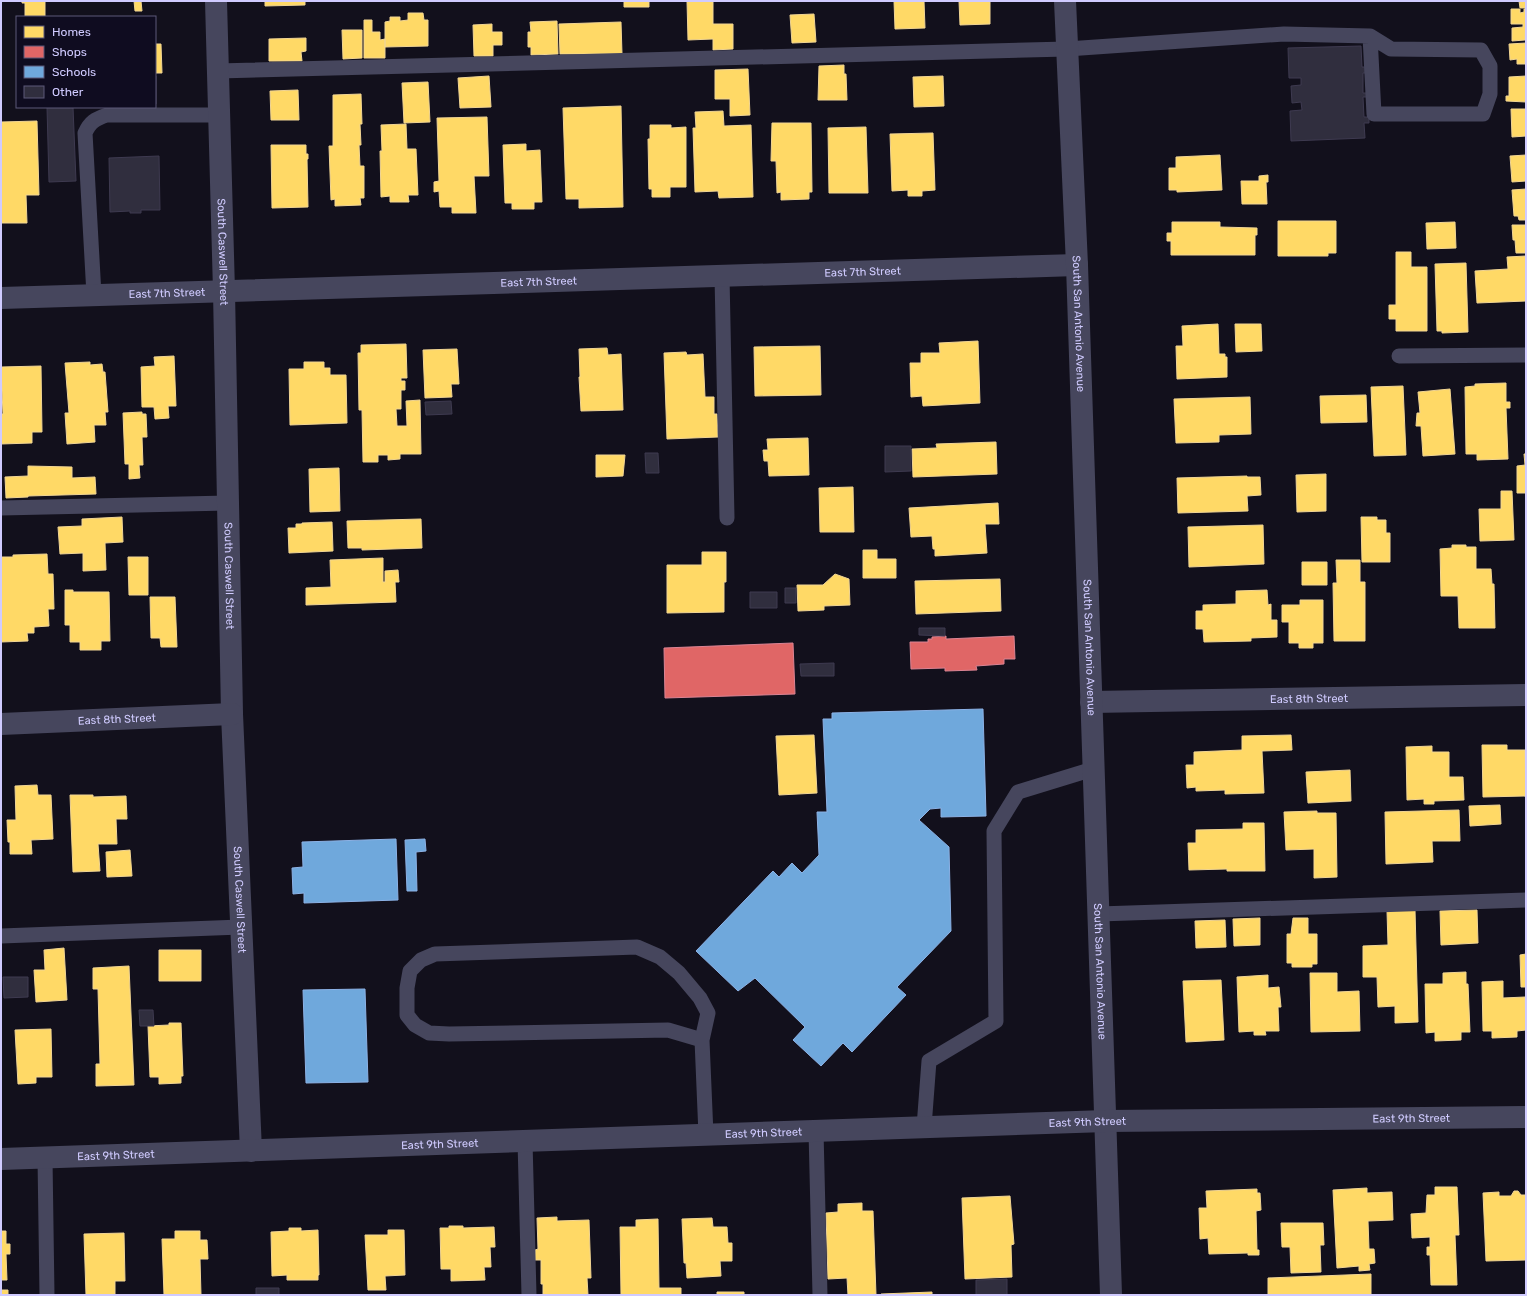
<svg xmlns="http://www.w3.org/2000/svg" width="1527" height="1296" font-family="Rubik,sans-serif">
<rect width="100%" height="100%" fill="#12101c"/>
<path fill="#ffd966" stroke="#f1d594" d="M22,1H45V17H25V3H22Z
M134,1H147H141L142,11H135Z
M265,1H305V5L265,6Z
M624,1H649V7H624Z
M687,1H713V24H733V49L713,50V39L688,40Z
M894,1H924L925,28L895,29Z
M959,1H990V24L960,25Z
M1519,1H1526V8H1520Z
M1511,9H1520V13L1524,12V9H1526L1525,40L1512,41V28L1523,27V24H1511Z
M408,13H423L424,20H428V46L385,47V22L390,21V17H400V21L408,20Z
M814,14L816,42L792,43L790,15Z
M364,20H372V32H380V40L385,39V58H364Z
M557,21L558,54L531,55V47H528V32H531L530,22Z
M621,22L622,54H560L559,24Z
M492,24V32H502V45H493V56H474L473,25Z
M342,30H362V58L343,59Z
M306,38V51L301,52L302,61H269V39Z
M1526,43L1525,64H1517V59L1510,60L1509,44Z
M155,44H161L162,73H155Z
M844,65V74H846L847,100H818L819,66Z
M748,69L750,115L730,116V99H715V70Z
M489,76L491,107L460,108L458,78Z
M943,76L944,106L914,107L913,77Z
M1526,76V102L1506,101V96H1509V77Z
M428,82L430,122L404,123L402,83Z
M298,90L299,120H271L270,91Z
M361,94L362,124H360L361,145H359L360,166H364V198H360L361,205L335,206V199L331,200L329,146H333V95Z
M621,106L623,207L579,208V199H566L563,108Z
M1511,109H1526V136L1512,137Z
M723,111L724,126L751,125L753,197L719,198L718,191L695,192L693,128H696L695,112Z
M487,117L489,176H474L476,213H452V207H440L439,191L434,192V182L439,181L437,118Z
M37,121L39,195H26L27,223H1V122Z
M772,123H811L812,192H809V199L781,200V192L777,193L776,161H771Z
M406,124L407,149H416L418,195H408L409,202H390V196L381,197L380,151H382L381,125Z
M650,125H671V128L686,127V187H670V197H652V189H649L648,139H650Z
M866,127L868,193H829L828,128Z
M933,133L935,190L922,191V196H908V190L892,191L890,134Z
M526,144V151L540,150L542,202H534V209H512V203H505L503,145Z
M271,145H306V154H308V159H307L308,207L272,208Z
M1220,155L1222,190L1177,192V190H1169V168H1176V157Z
M1526,155V181L1512,182L1510,156Z
M1268,175V182H1266L1267,204H1242L1241,181H1259V176Z
M1526,189V220H1519L1518,216H1514L1512,190Z
M1278,221H1336V253H1328V256H1278Z
M1172,222H1220V227L1257,228V235H1255V255H1171V241H1167V233H1172Z
M1455,222L1456,248L1427,249L1426,223Z
M1512,225H1526V253H1516L1515,240H1513Z
M1396,252H1411V267H1427V331H1396V319H1389V305H1396Z
M1526,256V301L1477,303L1475,271L1508,269L1507,257Z
M1466,263L1468,332L1442,333V331H1437L1435,264Z
M1218,324L1219,354H1225V357H1227V377L1177,379L1176,346H1183L1182,326Z
M1235,324H1261L1262,351L1236,352Z
M978,341L980,403L923,406L922,396L911,397L910,363H921V353H940L939,343Z
M406,344L407,378H401V381H405V390H401V409H396L397,426H407L406,401L420,400L421,454H400V459L388,460V455H378V462H363L362,410H359L358,353H361V345Z
M820,346L821,395L755,396L754,347Z
M607,348L608,355L621,354L623,410L581,411L579,377H580L579,349Z
M457,349L459,384H451L452,397L425,398L423,350Z
M686,352L687,355L703,354L705,397H714V414H717L718,437L667,439L664,353Z
M174,356L176,406H168L169,418L155,419L154,407H142L141,367L155,366L154,357Z
M90,362V365L102,364L103,372H105L108,412H105L106,425H94L95,442L67,444L65,413H69L65,363Z
M304,362H324V368H330V375H346L347,423L290,425L289,369H304Z
M41,366L42,432H32V443L1,444V414H3L1,367Z
M1506,383V402H1510V408H1506L1508,459L1477,460V454H1466L1465,387L1475,386V384Z
M1403,386L1406,455L1374,456L1371,387Z
M1450,389L1455,454L1423,456L1421,426H1416L1417,413H1420L1418,392Z
M1366,395L1367,422L1321,423L1320,396Z
M1250,397L1251,434L1219,435V442L1176,443L1174,399Z
M142,412V414H146L147,437H142L143,465H139L140,478L129,479V464H125L123,413Z
M808,438L809,475L769,476L768,461H764L763,450H768L767,439Z
M996,442L997,474L913,477L912,449L937,448L936,444Z
M1524,454H1526V493H1517V466L1525,465Z
M596,455H625L623,476L596,477Z
M28,466L72,467V478L95,477L96,494L28,496V497L6,498L5,477L28,476Z
M339,468L340,511L310,512L309,469Z
M1326,474V511L1297,512L1296,475Z
M1247,476V477H1260L1261,495L1247,496L1248,511L1178,513L1177,478Z
M853,487L854,532H820L819,488Z
M1501,491H1512L1514,540L1480,541L1479,509H1501Z
M998,503L999,524H985L987,553L935,556V549H933L932,536L911,537L909,508Z
M122,517L123,542L105,543L106,570L83,571V553L60,554L58,527L82,526V519Z
M1361,517H1377V520H1386V533H1390V562H1362Z
M421,519L422,548L362,550V548H348L347,521Z
M332,522L333,551L289,553L288,528H296V524H302V523Z
M1263,525L1264,564L1189,567L1188,527Z
M1452,545H1466V547H1476V569H1491L1492,584H1494L1495,628H1459L1458,596H1441L1440,549L1452,548Z
M863,550H877V559H896V578H863Z
M702,552H726V582H724V612L667,613V565H702Z
M47,554L48,574H53L54,609H48L49,626L34,627V633H27L28,641L1,642V557H13V555Z
M128,557H148V595H129Z
M383,558V582H385V571L398,570L399,582H395L396,602L306,605V588L331,587L330,560Z
M1336,560H1360V582H1365V641H1334L1333,583H1337Z
M1302,562H1327V585H1302Z
M835,574L849,579L850,605L824,606V610L798,611L797,585H823Z
M1000,579L1001,611L916,614L915,581Z
M65,590H73V592H109L110,641H101V650H80V642H70V625H65Z
M1267,590L1268,605L1271,604V620H1277V637L1251,638V641L1204,642L1203,629H1196V611H1203V605L1236,604V591Z
M150,597H175L177,647H161L160,638H151Z
M1300,600H1323V643H1313V648H1299V643H1289V622H1282V605H1300Z
M814,735L817,793L779,795L776,736Z
M1291,735L1292,750L1262,751L1264,793L1225,794V790L1196,791V787L1187,788L1186,765H1194V752L1242,750V736Z
M1482,745H1507V750H1525L1526,799L1525,796L1483,797Z
M1432,746V752H1449V777H1463L1464,800L1434,801V804H1424V799L1407,800L1406,747Z
M1350,770L1351,801L1308,803L1306,772Z
M37,785L38,795H51L53,839L31,840L32,854H10V842H8L7,820H16L15,786Z
M70,795H93V797L126,796L127,819H116L117,844H98L100,871L73,872Z
M1500,805L1501,824L1470,826L1469,806Z
M1459,810L1460,841H1432L1433,862L1386,864L1385,812Z
M1317,811V813H1336L1337,877L1314,878V849L1286,850L1284,812Z
M1243,823H1264L1265,871H1227V869L1189,870L1188,843H1196V830L1243,829Z
M130,850L132,876L107,877L106,852Z
M1415,910L1418,1022L1395,1023V1006L1378,1007L1377,977H1363V946L1388,945L1387,911Z
M1477,910L1478,943L1441,945L1440,911Z
M1260,918V945L1234,946L1233,919Z
M1293,918H1308V934H1317V964H1312V967H1292V963H1287V934H1291Z
M1225,920L1226,947L1196,948L1195,921Z
M64,948L67,1000L36,1002L34,970H45L44,950Z
M159,950H201V981H159Z
M1526,954V987H1521L1520,955Z
M129,966L134,1085L96,1086V1064H100L98,989H93V968Z
M1466,972V984H1468L1470,1032H1461V1040L1435,1041V1032L1426,1033L1425,984H1443V973Z
M1310,973H1337V992L1359,991L1360,1031L1311,1032Z
M1268,975V988L1279,987L1281,1007H1278L1279,1031H1265L1266,1035H1254V1031L1239,1032L1237,977Z
M1221,980L1224,1040L1186,1042L1183,981Z
M1503,981V998L1525,997L1526,1030L1517,1031V1037L1492,1038V1031H1483L1482,982Z
M169,1023H181L183,1076H181V1083L159,1084V1077H150L148,1026L169,1025Z
M51,1029L52,1077H36V1083L18,1084L15,1030Z
M1435,1187H1457L1459,1235H1455L1457,1285H1431L1430,1255H1427V1247H1430V1237L1412,1238L1411,1214L1426,1213L1427,1195H1435Z
M1367,1188V1193L1392,1192L1393,1220L1368,1221L1369,1249H1374L1375,1263L1369,1264L1370,1270L1359,1271V1266L1337,1268L1333,1190Z
M1257,1189V1193H1260L1261,1210L1256,1211L1257,1250H1259V1255H1248V1253L1209,1254L1208,1238L1200,1239L1199,1208H1207L1206,1191Z
M1514,1191H1518L1521,1195H1526V1260L1486,1261L1483,1193L1499,1192V1196H1511Z
M1010,1196L1014,1244L1011,1245L1012,1277L965,1279L962,1198Z
M862,1203V1211H873L876,1295H848L847,1278L828,1279L826,1213L838,1212V1204Z
M557,1217V1221L589,1220L591,1278H587L588,1295H543V1284H541V1260H535V1250L538,1249L537,1218Z
M712,1218L713,1227H727L728,1243H732V1261H720L721,1276L687,1278L686,1263H684L682,1219Z
M658,1219L659,1288H681V1295H621L620,1227H636V1220Z
M1281,1223H1323L1324,1245H1320L1321,1272L1291,1273L1290,1247H1282Z
M449,1226H463V1228L494,1227L495,1247H490L491,1267H484L485,1280L451,1281V1269H441L440,1228H449Z
M289,1228H301V1231L318,1230L319,1275H318V1280H287V1275L272,1276L271,1232L289,1231Z
M388,1230H404L405,1275L385,1276L386,1290H368L365,1235H388Z
M1,1231H6V1244H10V1254H6L7,1280H1Z
M175,1231H200V1240H207L208,1259H200L201,1295H164L162,1239H175Z
M124,1233L125,1281H115V1295H86L84,1234Z
M1371,1274V1295H1268V1278Z
M1,1290H8V1295H1Z
M717,1292H744V1295H717Z
M932,1292V1295H881V1294Z"/>
<path fill="#e06666" stroke="#db8494" d="M946,636V639L1014,636L1015,659H1004V664L976,666L977,670L945,671V668L911,669L910,642H928V639H932V637Z
M793,643L795,694L665,698L664,648Z"/>
<path fill="#6fa8dc" stroke="#8cb2e6" d="M983,709L986,816L941,817V808L930,809L919,820L949,847L951,931L897,987L906,995L852,1052L843,1043L821,1066L793,1040L805,1027L755,978L738,991L696,951L773,871L779,877L792,863L802,873L819,855L817,812H827L823,719H832V713Z
M396,839L398,900L304,903V893L293,894L292,868L303,867L302,842Z
M425,839L426,851L416,852L417,891H407L405,840Z
M365,989L368,1082L306,1083L303,990Z"/>
<path fill="#302e3e" stroke="#3e3a50" d="M1361,46L1362,67H1368V73H1363V93H1367V97H1363L1364,117H1369V123H1364L1365,138L1291,141L1290,111L1302,110L1301,102L1292,103L1291,86L1301,85V78H1289L1288,48Z
M155,76H156V104H155Z
M47,107H73L76,181L49,182Z
M159,156L160,210H141V213H130V211L110,212L109,158Z
M451,401L452,414L426,415L425,402Z
M885,446H911V471L885,472Z
M645,453H658L659,473H646Z
M785,588H796V603H785Z
M750,592H777V608H750Z
M919,628H945V636L919,635Z
M834,663V676H801L800,664Z
M3,977H28V997L4,998Z
M139,1010H153L154,1026H140Z
M1007,1279V1295H976V1280Z
M256,1288H279V1295H256Z"/>
<g fill="none" stroke-linecap="round" stroke-linejoin="round">
<path stroke="#46465d" stroke-width="15" d="M218,71L1067,49L1284,34L1370,36L1391,49L1481,50L1490,66V94L1483,114H1374L1370,36
M722,276L727,518
M94,295L85,133C90,122 95,119 107,115H219
M1399,356L1526,355
M1,508L228,503
M1099,914L1526,900
M1,936L241,927
M702,1040L668,1030L449,1034L429,1033L415,1025L407,1015V988L410,971L421,960L435,954L637,947L660,957L679,973L700,998L708,1013L702,1040L706,1135
M924,1127L929,1061L996,1021L994,831L1018,792L1093,769
M816,1131L820,1295
M525,1141L529,1295
M45,1158L47,1295"/>
<g stroke="#46465d" stroke-width="22">
<path id="s1" d="M216,1L224,291L232,714L251,1151"/>
<path id="s2" d="M1,298L1077,265"/>
<path id="s3" d="M1091,702L1526,695"/>
<path id="s4" d="M1,724L232,714"/>
</g>
<g stroke="#46465d" stroke-width="22">
<path id="s5" d="M1065,1L1077,265L1111,1295"/>
<path id="s6" d="M1,1159L1106,1121L1526,1117"/>
</g>
</g>
<g text-anchor="middle" dominant-baseline="central" stroke-width="4" stroke-linejoin="round" paint-order="stroke">
<g font-size="11" fill="#d0cbff" stroke="#0f0c20">
<text stroke="none"><textPath href="#s1" startOffset="251">South Caswell Street</textPath></text>
<text stroke="none"><textPath href="#s2" startOffset="862">East 7th Street</textPath></text>
<text stroke="none"><textPath href="#s2" startOffset="538">East 7th Street</textPath></text>
<text stroke="none"><textPath href="#s2" startOffset="166">East 7th Street</textPath></text>
<text stroke="none"><textPath href="#s5" startOffset="323">South San Antonio Avenue</textPath></text>
<text stroke="none"><textPath href="#s1" startOffset="575">South Caswell Street</textPath></text>
<text stroke="none"><textPath href="#s5" startOffset="647">South San Antonio Avenue</textPath></text>
<text stroke="none"><textPath href="#s3" startOffset="218">East 8th Street</textPath></text>
<text stroke="none"><textPath href="#s4" startOffset="116">East 8th Street</textPath></text>
<text stroke="none"><textPath href="#s1" startOffset="899">South Caswell Street</textPath></text>
<text stroke="none"><textPath href="#s5" startOffset="971">South San Antonio Avenue</textPath></text>
<text stroke="none"><textPath href="#s6" startOffset="1411">East 9th Street</textPath></text>
<text stroke="none"><textPath href="#s6" startOffset="1087">East 9th Street</textPath></text>
<text stroke="none"><textPath href="#s6" startOffset="763">East 9th Street</textPath></text>
<text stroke="none"><textPath href="#s6" startOffset="439">East 9th Street</textPath></text>
<text stroke="none"><textPath href="#s6" startOffset="115">East 9th Street</textPath></text>
</g>
</g>
<rect width="1527" height="1296" fill="none" stroke="#d0cbff" stroke-width="4"/>
<rect x="16" y="16" width="140" height="92" fill="#0f0c20" stroke="#5c5879"/>
<rect x="24" y="26" width="20" height="12" fill="#ffd966" stroke="#5c5879"/>
<text x="52" y="36" font-size="12" fill="#d0cbff">Homes</text>
<rect x="24" y="46" width="20" height="12" fill="#e06666" stroke="#5c5879"/>
<text x="52" y="56" font-size="12" fill="#d0cbff">Shops</text>
<rect x="24" y="66" width="20" height="12" fill="#6fa8dc" stroke="#5c5879"/>
<text x="52" y="76" font-size="12" fill="#d0cbff">Schools</text>
<rect x="24" y="86" width="20" height="12" fill="#302e3e" stroke="#5c5879"/>
<text x="52" y="96" font-size="12" fill="#d0cbff">Other</text>
</svg>
